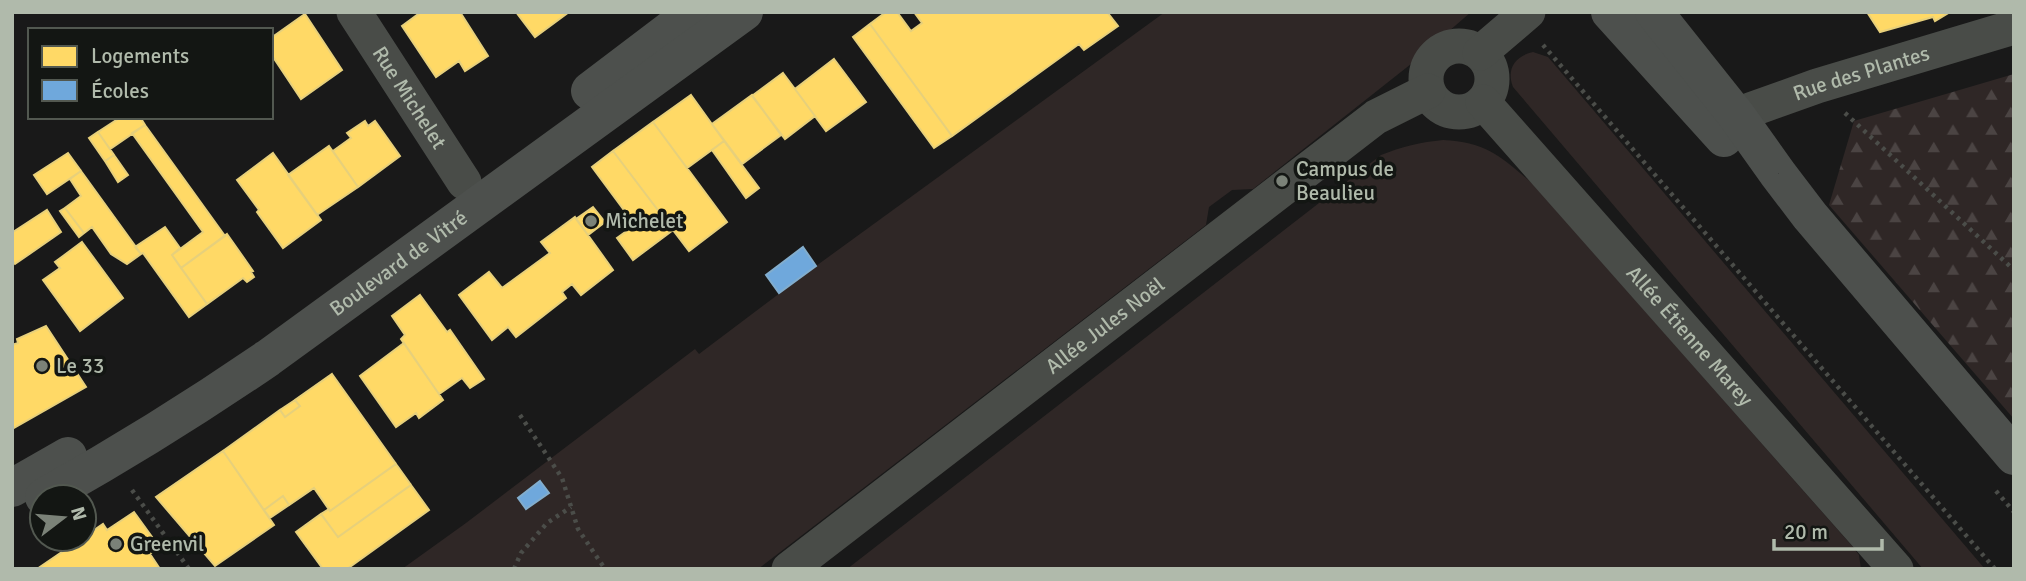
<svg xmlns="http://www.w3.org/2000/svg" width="2026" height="581" font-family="Signika,sans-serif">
<defs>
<pattern id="forest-firs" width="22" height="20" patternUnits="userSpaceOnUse" patternTransform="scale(1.75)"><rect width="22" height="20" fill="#2f2726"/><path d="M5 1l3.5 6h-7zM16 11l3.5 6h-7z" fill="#4b4443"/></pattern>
</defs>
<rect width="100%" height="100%" fill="#191919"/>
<path fill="#2f2726" d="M1165,12H1471L1411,64L1253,189L1232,190L1209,207L1206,225L758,569H402L466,523L695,349L699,354L816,266Z
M1533,52L1548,57L1985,569H1923L1513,87C1506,69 1515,56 1533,52Z
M1443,140C1487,142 1501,157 1533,184L1853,547L1859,555L1861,569H847L1381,155C1401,147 1421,142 1443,140Z"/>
<path fill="url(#forest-firs)" d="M2014,74V419L1829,205L1854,121Z"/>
<path fill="#ffd966" stroke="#e7d07b" stroke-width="2" d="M421,12H460L488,56L465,71L459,61L436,77L402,26Z
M516,12H569L535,37Z
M886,12H897L911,31L922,23L914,12H1107L1118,26L1084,50L1079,44L952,136L870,24Z
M1867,12H1950L1935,21L1933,17L1880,32Z
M305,14L342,70L301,99L271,54V38Z
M870,24L952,136L934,148L853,37Z
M834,59L866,102L826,131L795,89Z
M783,73L815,116L785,139L752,96Z
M691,95L724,141L687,168L653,122Z
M752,95L781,135L742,164L712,124Z
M121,117H140L145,125L110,149L98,132Z
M365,121L368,126L375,121L400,156L358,187L333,151L351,138L347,133Z
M653,122L727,222L689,251L613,151Z
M145,125L225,236L181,268L172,255L203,232L132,133Z
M98,132L114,155L105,161L89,138Z
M724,141L759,188L746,198L712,150Z
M329,146L358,187L317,215L288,175Z
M613,151L673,230L633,260L617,238L635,225L592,167Z
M68,153L81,171L47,194L34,175Z
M273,153L321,220L283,248L257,212L259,210L237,180Z
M114,155L128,175L118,182L105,161Z
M81,171L141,254L127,264L111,254L92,227L84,233L65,208L81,196L70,179Z
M593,207L605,222L588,235L576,219Z
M65,208L84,233L79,237L60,211Z
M47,210L61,232L15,264L12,260L13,232Z
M575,217L613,270L581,295L572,284L562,292L566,298L516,337L508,327L492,340L459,295L489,272L502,288L550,253L541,242Z
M165,227L180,248L172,255L207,304L189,317L143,253L141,254L135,247Z
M227,234L253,271L251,272L254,277L247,282L243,278L207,304L181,268Z
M82,242L123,298L80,331L43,280L60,268L55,262Z
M420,295L447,332L450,330L484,379L470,388L462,378L439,394L401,339L405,335L392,316Z
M46,326L86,387L12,429V345L18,343L17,339Z
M404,343L443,400L419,418L416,413L396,427L360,376Z
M332,374L396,464L330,511L314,488L289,505L283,496L264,510L223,451L280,410L285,417L300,406L295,400Z
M295,400L300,406L285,417L280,410Z
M223,451L274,525L215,566L156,497Z
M396,464L411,485L338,537L321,514L329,509L330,511Z
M411,485L429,510L347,569H323L296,532L321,514L338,537Z
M283,496L289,505L270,518L264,510Z
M134,512L160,548L150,554L160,569H37L81,539H84V537L103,524L107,530Z"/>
<path fill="#6fa8dc" stroke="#82adcd" stroke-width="2" d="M803,247L816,266L779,293L766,275Z
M540,481L549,493L526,509L518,498Z"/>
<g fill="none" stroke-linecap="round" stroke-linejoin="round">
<path stroke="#4b4d49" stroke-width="4.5" stroke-dasharray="3.5 5" stroke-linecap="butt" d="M1543,45L1995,569
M1845,113L2014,270
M520,415L562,478L578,529L605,569
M132,490L189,569
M1996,491L2014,512
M514,569L521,553L547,523L571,507"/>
<g stroke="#494c48" stroke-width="35">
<path id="s1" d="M354,12L464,182"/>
<circle cx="1459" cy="79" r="33"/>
<path d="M1480,53L1528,12"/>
<path id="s2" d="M1483,102L1896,569"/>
<path id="s3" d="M1710,122L1750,110L1817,86L2014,27"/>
<path id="s4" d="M789,569L1376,117L1428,91"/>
</g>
<g stroke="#4d504d" stroke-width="38">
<path d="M1610,12L1724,138"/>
<path d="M1654,12L1736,115L1778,174L1810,216L2014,456"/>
<path d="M590,91L694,12"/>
<path d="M12,488L68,456"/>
<path id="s5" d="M44,497C121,454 195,408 268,358L744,12"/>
</g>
</g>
<g fill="#7b8278" stroke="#131613" stroke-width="2.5">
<circle cx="1282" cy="181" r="7"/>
<circle cx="591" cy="221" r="7"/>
<circle cx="42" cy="366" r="7"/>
<circle cx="116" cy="544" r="7"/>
</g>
<g text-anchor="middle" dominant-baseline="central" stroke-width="7" stroke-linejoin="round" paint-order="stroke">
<g font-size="21" fill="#b0baab" stroke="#131613">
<text stroke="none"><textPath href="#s3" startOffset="159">Rue des Plantes</textPath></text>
<text stroke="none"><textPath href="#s1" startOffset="102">Rue Michelet</textPath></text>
<text stroke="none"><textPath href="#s5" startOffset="425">Boulevard de Vitré</textPath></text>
<text stroke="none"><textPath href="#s4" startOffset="399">Allée Jules Noël</textPath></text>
<text stroke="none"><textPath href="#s2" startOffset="312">Allée Étienne Marey</textPath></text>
</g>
<g font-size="21" fill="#b0baab" stroke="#131613" text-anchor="start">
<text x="1296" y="169">Campus de<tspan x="1296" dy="24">Beaulieu</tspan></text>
<text x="605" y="221">Michelet</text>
<text x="56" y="366">Le 33</text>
<text x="130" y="544">Greenvil</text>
</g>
</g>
<rect width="2026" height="581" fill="none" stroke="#b0baab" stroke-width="28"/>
<rect x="28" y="28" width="245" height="91" fill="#131613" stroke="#525850" stroke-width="2"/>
<rect x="42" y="46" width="35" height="21" fill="#ffd966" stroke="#525850" stroke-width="2"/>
<text x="91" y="63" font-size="21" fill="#b0baab">Logements</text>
<rect x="42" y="80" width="35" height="21" fill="#6fa8dc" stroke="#525850" stroke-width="2"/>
<text x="91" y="98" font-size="21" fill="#b0baab">Écoles</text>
<g transform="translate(63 518) rotate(74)"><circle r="33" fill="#131613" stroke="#525850" stroke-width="2"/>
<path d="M0-5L12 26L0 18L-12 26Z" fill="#7b8278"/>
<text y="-10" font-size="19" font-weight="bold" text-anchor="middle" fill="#b0baab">N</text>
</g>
<path d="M1774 539v10h108v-10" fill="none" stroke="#b0baab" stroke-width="3.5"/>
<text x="1784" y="539" font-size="21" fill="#b0baab" stroke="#131613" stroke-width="5" paint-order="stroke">20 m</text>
</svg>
